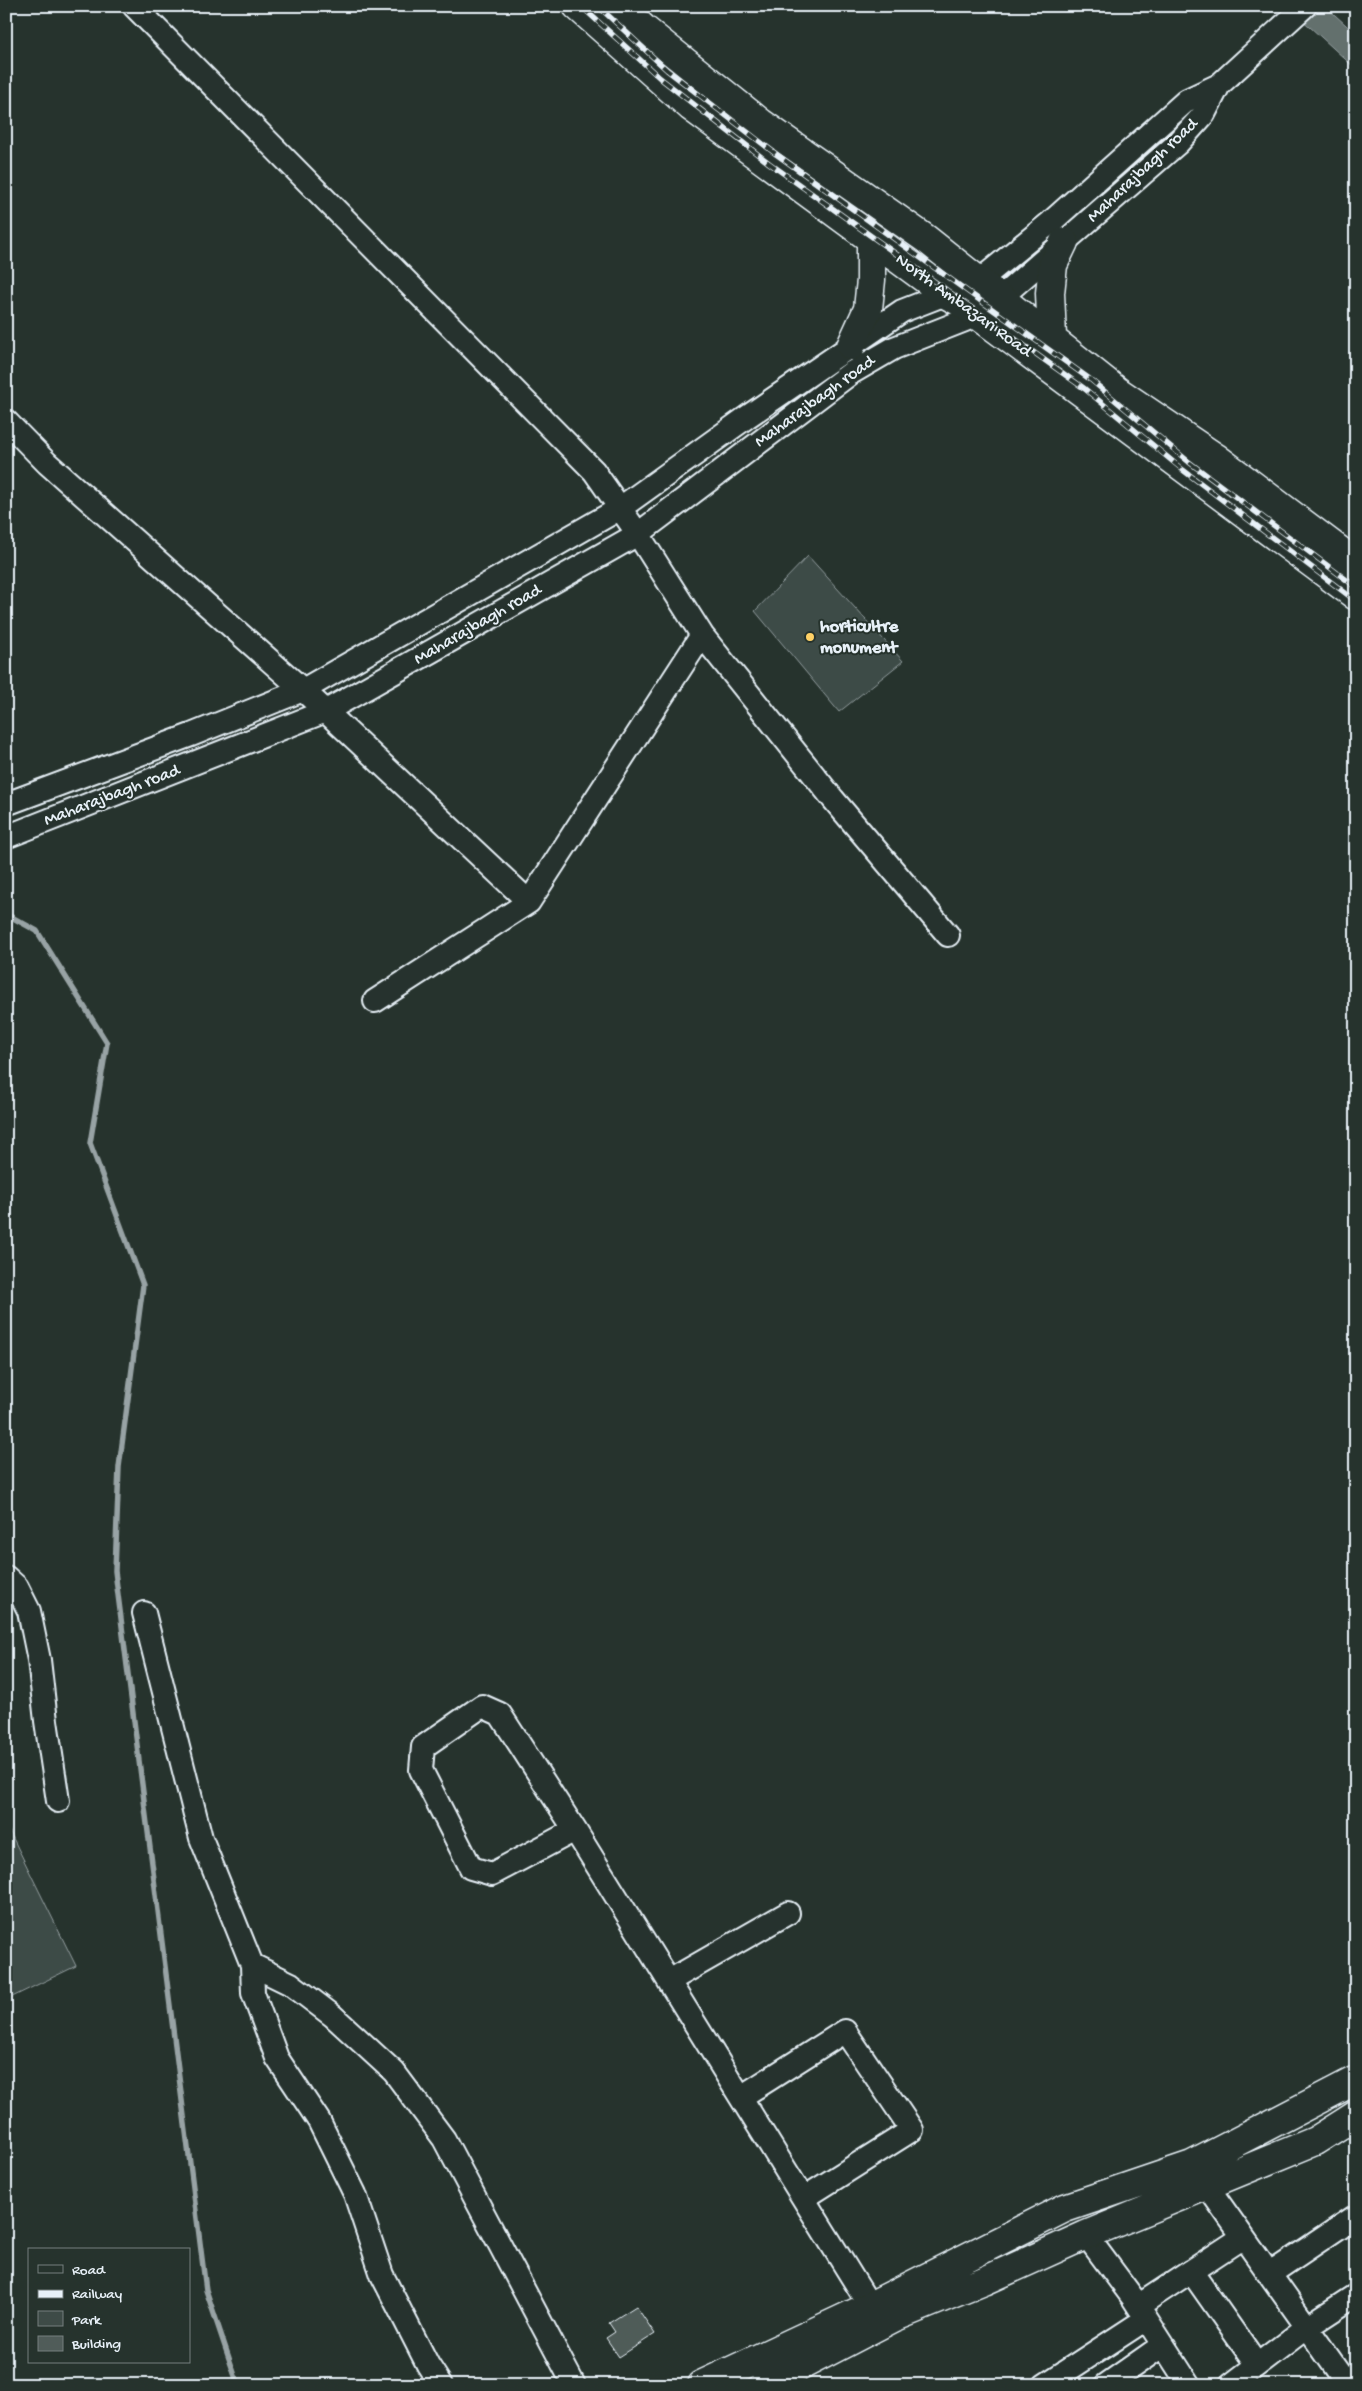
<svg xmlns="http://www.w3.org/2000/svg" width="1362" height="2391" font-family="'Gochi Hand',sans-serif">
<rect width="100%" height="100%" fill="#26332d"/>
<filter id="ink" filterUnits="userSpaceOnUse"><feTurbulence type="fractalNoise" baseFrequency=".02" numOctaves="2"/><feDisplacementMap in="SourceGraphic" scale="10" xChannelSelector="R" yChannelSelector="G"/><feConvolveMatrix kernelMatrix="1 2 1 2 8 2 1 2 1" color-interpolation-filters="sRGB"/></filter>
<g filter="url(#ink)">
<path fill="#3e4b47" stroke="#939ea0" d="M808,556L903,661L839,712L755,611Z
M6,1824L76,1966L6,2000Z"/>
<path fill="#636f6d" stroke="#98a3a5" d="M1287,6H1325L1356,34V69Z"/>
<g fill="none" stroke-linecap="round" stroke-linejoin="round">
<path stroke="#98a3a5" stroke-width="5.5" d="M6,914L37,931L107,1043L90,1143L143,1285L119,1467L115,1571L206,2290L236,2379L243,2385"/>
</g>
<path fill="#505c59" stroke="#e8f1f8" d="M636,2306L655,2334L619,2357L606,2338L615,2332L609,2323Z"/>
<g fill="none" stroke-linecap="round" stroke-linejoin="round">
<g stroke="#e8f1f8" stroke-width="26">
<path id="minor" d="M134,6L594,471L638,534L702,635L833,799L948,935
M6,421L47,463L303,690L529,902L702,635
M6,804L191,735L303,690L619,509L747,417L902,311L979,281L1051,222L1187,100L1219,85L1305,6
M6,837L326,711L638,534L851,373L894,348L978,315L1000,298L1178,143L1204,114L1219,85
M375,1001L529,902
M6,1577L17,1587L29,1611L39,1660L46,1721L58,1801
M144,1613L201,1838L252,1965L291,1984L333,2016L394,2072L444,2139L574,2385
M575,1830L492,1874L471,1868L421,1770L423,1747L482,1706L500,1714L575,1830L870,2306
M252,1965L253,1993L277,2058L319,2121L355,2194L382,2275L428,2365L441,2385
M669,1981L788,1913
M741,2097L845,2031L912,2130L804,2198
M1207,2186L1348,2385
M1086,2235L1133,2298L1189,2385
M1191,2271L1257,2365
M1270,2274L1356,2216
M1138,2306L1243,2237
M1045,2385L1146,2319
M1106,2385L1163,2345
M1231,2385L1307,2327L1356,2295"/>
</g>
<g stroke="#e8f1f8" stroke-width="31">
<path id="major" d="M577,6L691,107L947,295L960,302L1356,596
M619,6L644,29L761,123L926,239L1116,390L1215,457L1356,563
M1052,337L1050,293L1053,265L1064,242
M851,346L868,309L871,280V239
M701,2385L870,2306L1065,2208L1192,2165L1356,2080
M764,2385L893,2318L984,2281L1086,2235L1315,2141L1356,2115"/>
</g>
<use href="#minor" stroke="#26332d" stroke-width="22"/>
<use href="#major" stroke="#26332d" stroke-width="28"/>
<g stroke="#e8f1f8" stroke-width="5.5">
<path id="rail" d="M581,6L660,78L769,163L1085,389L1183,470L1356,601
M598,6L667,70L776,154L1091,380L1189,462L1356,587"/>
</g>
<use href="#rail" stroke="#26332d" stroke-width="4" stroke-dasharray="11" stroke-linecap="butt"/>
</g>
</g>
<circle fill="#ffd166" stroke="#26332d" stroke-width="2" cx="810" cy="637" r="5"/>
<g text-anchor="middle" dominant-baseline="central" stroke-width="4" stroke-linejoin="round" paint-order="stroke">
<g font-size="18" fill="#e8f1f8" stroke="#26332d">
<text transform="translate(1143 171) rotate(-43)">Maharajbagh road</text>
<text transform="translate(963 306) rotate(36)">North Ambazari Road</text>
<text transform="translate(815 402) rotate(-36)">Maharajbagh road</text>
<text transform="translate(478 625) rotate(-30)">Maharajbagh road</text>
<text transform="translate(112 796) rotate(-21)">Maharajbagh road</text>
</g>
<g font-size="18" font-weight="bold" fill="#e8f1f8" stroke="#26332d" text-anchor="start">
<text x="820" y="627">horticultre<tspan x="820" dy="21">monument</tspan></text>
</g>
</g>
<rect width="1362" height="2391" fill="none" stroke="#26332d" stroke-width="25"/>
<rect x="12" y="12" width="1337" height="2366" fill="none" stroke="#e8f1f8" stroke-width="2" filter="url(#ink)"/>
<rect x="28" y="2248" width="162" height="115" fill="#26332d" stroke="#747f7e"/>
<rect x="38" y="2265" width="25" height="8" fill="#26332d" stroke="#747f7e"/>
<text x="72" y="2274" font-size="15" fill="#e8f1f8">Road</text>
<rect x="38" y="2290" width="25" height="8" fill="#e8f1f8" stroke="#747f7e"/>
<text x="72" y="2298" font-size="15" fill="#e8f1f8">Railway</text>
<rect x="38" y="2311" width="25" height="15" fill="#3e4b47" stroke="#747f7e"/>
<text x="72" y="2324" font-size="15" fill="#e8f1f8">Park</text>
<rect x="38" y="2336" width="25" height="15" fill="#505c59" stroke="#747f7e"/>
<text x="72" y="2348" font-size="15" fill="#e8f1f8">Building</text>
</svg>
